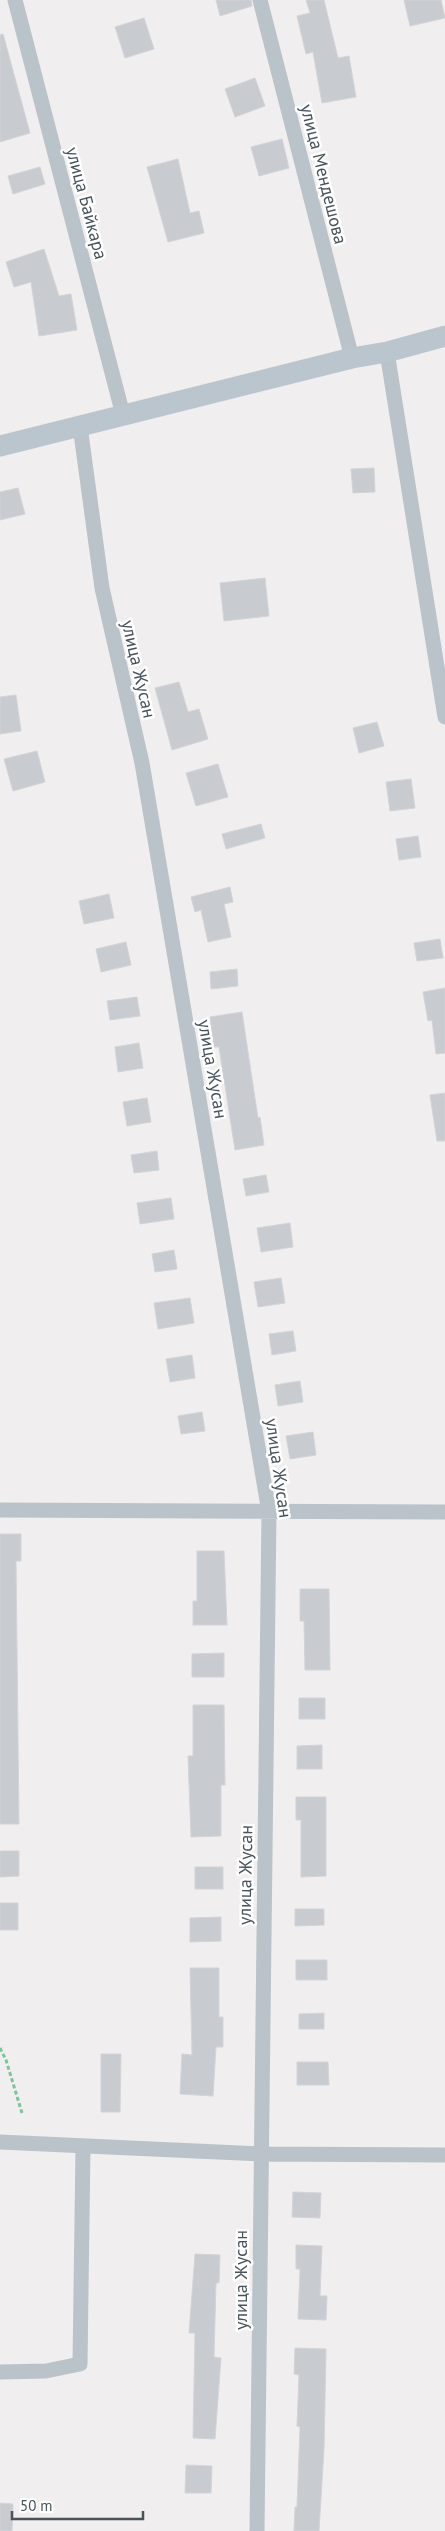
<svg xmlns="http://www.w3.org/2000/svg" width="445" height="2531" font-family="'PT Sans',sans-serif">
<rect width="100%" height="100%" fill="#f0eeee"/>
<path fill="#c8cbd0" stroke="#d2d4d9" d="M216,0H251L252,6L220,16Z
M306,0H324L338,58L349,56L356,97L322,103L313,52L306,54L297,16L310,13Z
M404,0H441L445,18L410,26Z
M144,18L154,49L125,58L115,27Z
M3,34L30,133L0,142V35Z
M255,78L265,106L235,117L225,89Z
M282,139L289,168L259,176L251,147Z
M178,159L190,213L199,211L204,233L168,242L147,167Z
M40,167L45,184L13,194L8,176Z
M44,249L59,296L71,294L77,330L39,336L31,282L14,287L6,262Z
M374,468L375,492L353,493L351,469Z
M18,488L25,514L0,520V492Z
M265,578L269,616L224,621L220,583Z
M179,682L188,712L199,709L208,739L172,750L155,688Z
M16,695L21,731L0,734V697Z
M377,722L384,746L359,753L353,728Z
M37,751L45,782L13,791L4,759Z
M218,764L228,797L196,806L186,773Z
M411,779L415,808L390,811L386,782Z
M261,824L265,838L226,849L222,834Z
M418,836L421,857L399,860L396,839Z
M230,887L233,902L224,904L231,937L208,942L201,910L195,912L191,897Z
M109,894L114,918L84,924L79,901Z
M440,939L443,958L417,961L414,943Z
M126,942L131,965L101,972L96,949Z
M237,969L238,986L211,989L210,972Z
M445,988V1053L436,1054L432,1020L428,1021L423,992Z
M137,997L140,1016L110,1020L107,1001Z
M242,1012L258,1118L260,1117L264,1145L235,1150L219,1047H214L210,1017Z
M139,1043L143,1068L118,1072L115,1047Z
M445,1093V1141H437L430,1095Z
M147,1098L151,1122L127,1126L123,1102Z
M157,1151L159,1170L134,1173L131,1155Z
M266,1175L269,1192L246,1196L243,1179Z
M171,1198L174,1219L140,1224L137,1203Z
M290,1223L293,1247L261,1252L257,1228Z
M174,1250L177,1269L155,1272L152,1254Z
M281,1278L285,1303L258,1307L254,1282Z
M190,1298L194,1323L158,1329L154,1303Z
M293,1331L296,1351L272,1355L269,1334Z
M192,1355L195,1378L170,1382L166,1359Z
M300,1381L303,1402L278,1406L275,1385Z
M202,1412L205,1431L181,1434L178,1416Z
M313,1432L316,1455L290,1459L286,1436Z
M0,1534H21V1561H16L19,1824H0Z
M197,1551H224L227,1625H193V1601H197Z
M300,1589H329L330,1670H305L304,1621H300Z
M224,1653V1677H192V1654Z
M299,1698H325V1719H299Z
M193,1705H224L225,1785H221V1836L191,1837L188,1756H193Z
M322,1745V1769H297V1746Z
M296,1797H326V1876L301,1877V1820H296Z
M0,1851H19V1876L0,1877Z
M195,1867H223V1889H195Z
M0,1903H18V1930H0Z
M295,1909H324V1925L295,1926Z
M221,1917V1941L190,1942V1918Z
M296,1960H327V1980H296Z
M190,1968H219V2017H223V2047H216L213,2096L180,2094L182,2054L192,2055Z
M324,2013V2029H299V2014Z
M101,2054H121L120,2112H101Z
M297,2062H328L329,2085H297Z
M293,2192L321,2193L320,2218L292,2217Z
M296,2245L322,2246L320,2296H327L326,2320L298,2319L300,2269H296Z
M195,2254L220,2255L219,2283H216L214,2357L221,2358L215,2439L193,2438L195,2333H189Z
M295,2348L326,2349L324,2449L319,2531H294L295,2507H297L300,2427L297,2426L299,2375L294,2374Z
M186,2465L212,2466L211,2493H185Z
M0,2503L13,2504L12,2531H0Z"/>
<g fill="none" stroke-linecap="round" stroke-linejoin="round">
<path stroke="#7ac69b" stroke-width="3" stroke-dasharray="4 2.5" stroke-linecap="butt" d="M0,2048L6,2060L22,2113"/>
<path stroke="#bac3c9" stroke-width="15" d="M15,0L123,415
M260,0L352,358
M387,352L445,717
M80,426L102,588L142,763L269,1512L257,2531
M0,1510L445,1512
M0,2142L260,2154L445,2155
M0,2372L46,2371L80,2364L83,2146"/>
<path stroke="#bbc5ce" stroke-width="21" d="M0,446L352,358L387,352L445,336"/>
</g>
<g text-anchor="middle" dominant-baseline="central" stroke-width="5" stroke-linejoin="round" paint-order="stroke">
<g font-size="18" fill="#475259" stroke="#fff">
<text transform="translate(324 174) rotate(76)">улица Мендешова</text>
<text transform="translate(87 203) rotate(75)">улица Байкара</text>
<text transform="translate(139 669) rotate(77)">улица Жусан</text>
<text transform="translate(213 1069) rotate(80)">улица Жусан</text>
<text transform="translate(279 1468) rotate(82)">улица Жусан</text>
<text transform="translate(245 1875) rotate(-89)">улица Жусан</text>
<text transform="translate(240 2280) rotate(-90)">улица Жусан</text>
</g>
</g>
<path d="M12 2511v8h131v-8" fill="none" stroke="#475259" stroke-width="2.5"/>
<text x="20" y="2511" font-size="15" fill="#475259" stroke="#ffffff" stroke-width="4" paint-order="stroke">50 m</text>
</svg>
